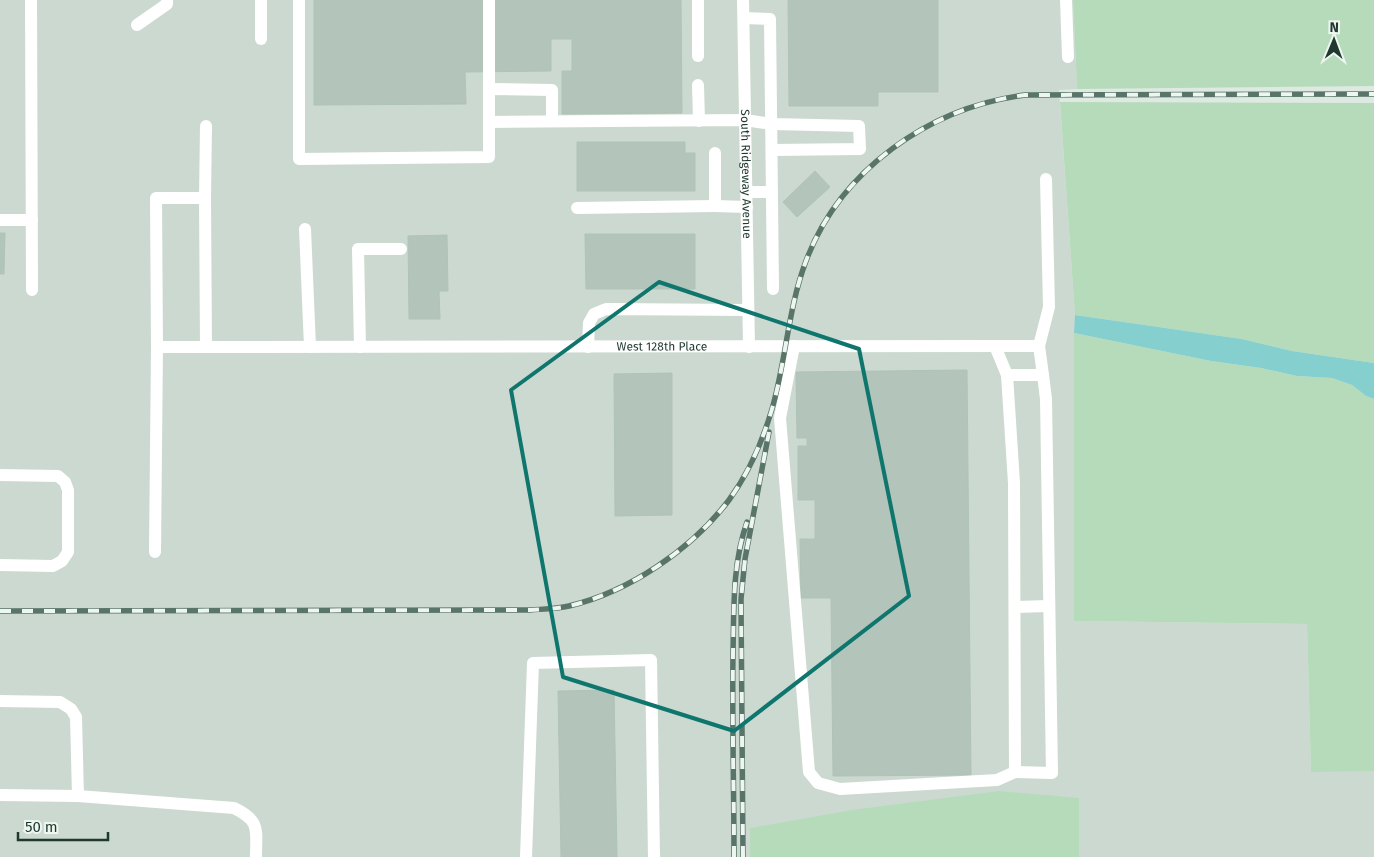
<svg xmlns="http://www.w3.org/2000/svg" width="1374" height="857" font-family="'Fira Sans',sans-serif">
<rect width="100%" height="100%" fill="#dee9e2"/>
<path fill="#ccd9d1" d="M0,0H1073L1077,89L1059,90L1075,315L1074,621L1307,624L1311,771H1374V857H1079V798L750,828V857H0Z"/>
<path fill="#b6dbba" d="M1073,0H1374V86L1077,89Z
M1060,102L1374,103V363L1292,351L1242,339L1075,315Z
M1074,333L1211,361L1261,368L1297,376L1332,378L1352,385L1366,396L1374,399V771L1311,772L1307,624L1074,621Z
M999,791L1079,798V857H750V828L852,810Z"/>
<path fill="#85cfcf" d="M1075,315L1242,339L1292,351L1374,363V399L1366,396L1352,385L1332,378L1297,376L1261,368L1211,361L1074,333Z"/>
<path fill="#b3c4bb" stroke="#b0c3b8" d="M314,0H681L682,113L562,114V71H572V39H551V71L465,72L466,104L314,105Z
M788,0H938V92H878V106H789Z
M577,142H685V153H695V191H577Z
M815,171L830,187L797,217L783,202Z
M0,233H5L4,274H0Z
M585,234H695V289H586Z
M447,235L448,291H439L440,319H409L408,236Z
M967,370L971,775L833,776L831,598H801L800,539H815V500H798V446H807V438H797L796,372Z
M672,373V515L615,516L614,374Z
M614,690L617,857H561L558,691Z"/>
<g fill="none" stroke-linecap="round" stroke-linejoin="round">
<g stroke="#fff" stroke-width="12">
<path d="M31,0L32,290"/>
<path d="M261,0V39"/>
<path d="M299,0V159L489,157V122"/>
<path d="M489,0V122L745,120L772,124L859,126L860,149L772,150"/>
<path d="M698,0V56"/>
<path id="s1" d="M743,0L749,347"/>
<path d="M1066,0L1068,57"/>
<path d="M744,18L770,19L773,289"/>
<path d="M137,25L167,4V0"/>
<path d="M698,85L699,121"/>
<path d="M489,89L552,90V121"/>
<path d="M715,153V206L747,207"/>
<path d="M746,192H772"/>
<path d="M205,198L206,126"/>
<path d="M577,208L715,206"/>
<path d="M0,220H32"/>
<path d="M305,229L310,347"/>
<path d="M794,346L780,418L809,772L818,783L840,789L997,780L1015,772L1052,773L1046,399L1043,375"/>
<path d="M995,346L1007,375H1043L1039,346L1049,307L1046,179"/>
<path d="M157,347L156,198H205L206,346"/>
<path d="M360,347L358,249H401"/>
<path d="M588,347L589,323L594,314L606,309L748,310"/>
<path d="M1007,375L1014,483L1015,772"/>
<path d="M0,475L58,476L65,482L68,490V552L62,561L53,566L0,565"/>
<path id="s2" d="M155,552L157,347L1039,346"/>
<path d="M1015,607L1048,606"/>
<path d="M0,701L60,702L71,709L76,717L78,796"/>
<path d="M0,795L78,796L234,808C261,821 256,830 256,857"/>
<path d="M526,857L533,663L651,660L654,857"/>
</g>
<g stroke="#597569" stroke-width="5.5">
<path id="rail" d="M0,611L530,610C543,609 556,609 569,606C629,592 692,549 729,500C748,474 763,440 772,409C786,361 788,308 806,261C840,170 930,107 1025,95L1374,94
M734,857C734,789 732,722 733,654C734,610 732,565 747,522
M743,857L741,599L745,559L769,432"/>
</g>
<use href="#rail" stroke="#eef6f1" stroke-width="4" stroke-dasharray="11" stroke-linecap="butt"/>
</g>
<path fill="none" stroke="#0f766e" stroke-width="4" stroke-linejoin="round" d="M659,282L859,349L909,596L734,731L563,677L511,390Z"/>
<g text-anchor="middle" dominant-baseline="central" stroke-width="4" stroke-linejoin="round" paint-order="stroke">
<g font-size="12" fill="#1f392e" stroke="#eef6f1">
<text stroke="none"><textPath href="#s1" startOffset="174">South Ridgeway Avenue</textPath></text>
<text stroke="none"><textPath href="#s2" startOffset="710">West 128th Place</textPath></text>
</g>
</g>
<g transform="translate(1334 40) rotate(1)" stroke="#eef6f1" stroke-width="4" paint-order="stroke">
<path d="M0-4L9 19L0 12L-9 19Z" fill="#1f392e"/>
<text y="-8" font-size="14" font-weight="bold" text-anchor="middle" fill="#1f392e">N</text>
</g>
<path d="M18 832v8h90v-8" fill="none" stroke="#1f392e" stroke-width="2.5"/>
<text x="25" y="832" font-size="15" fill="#1f392e" stroke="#eef6f1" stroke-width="4" paint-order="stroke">50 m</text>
</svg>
